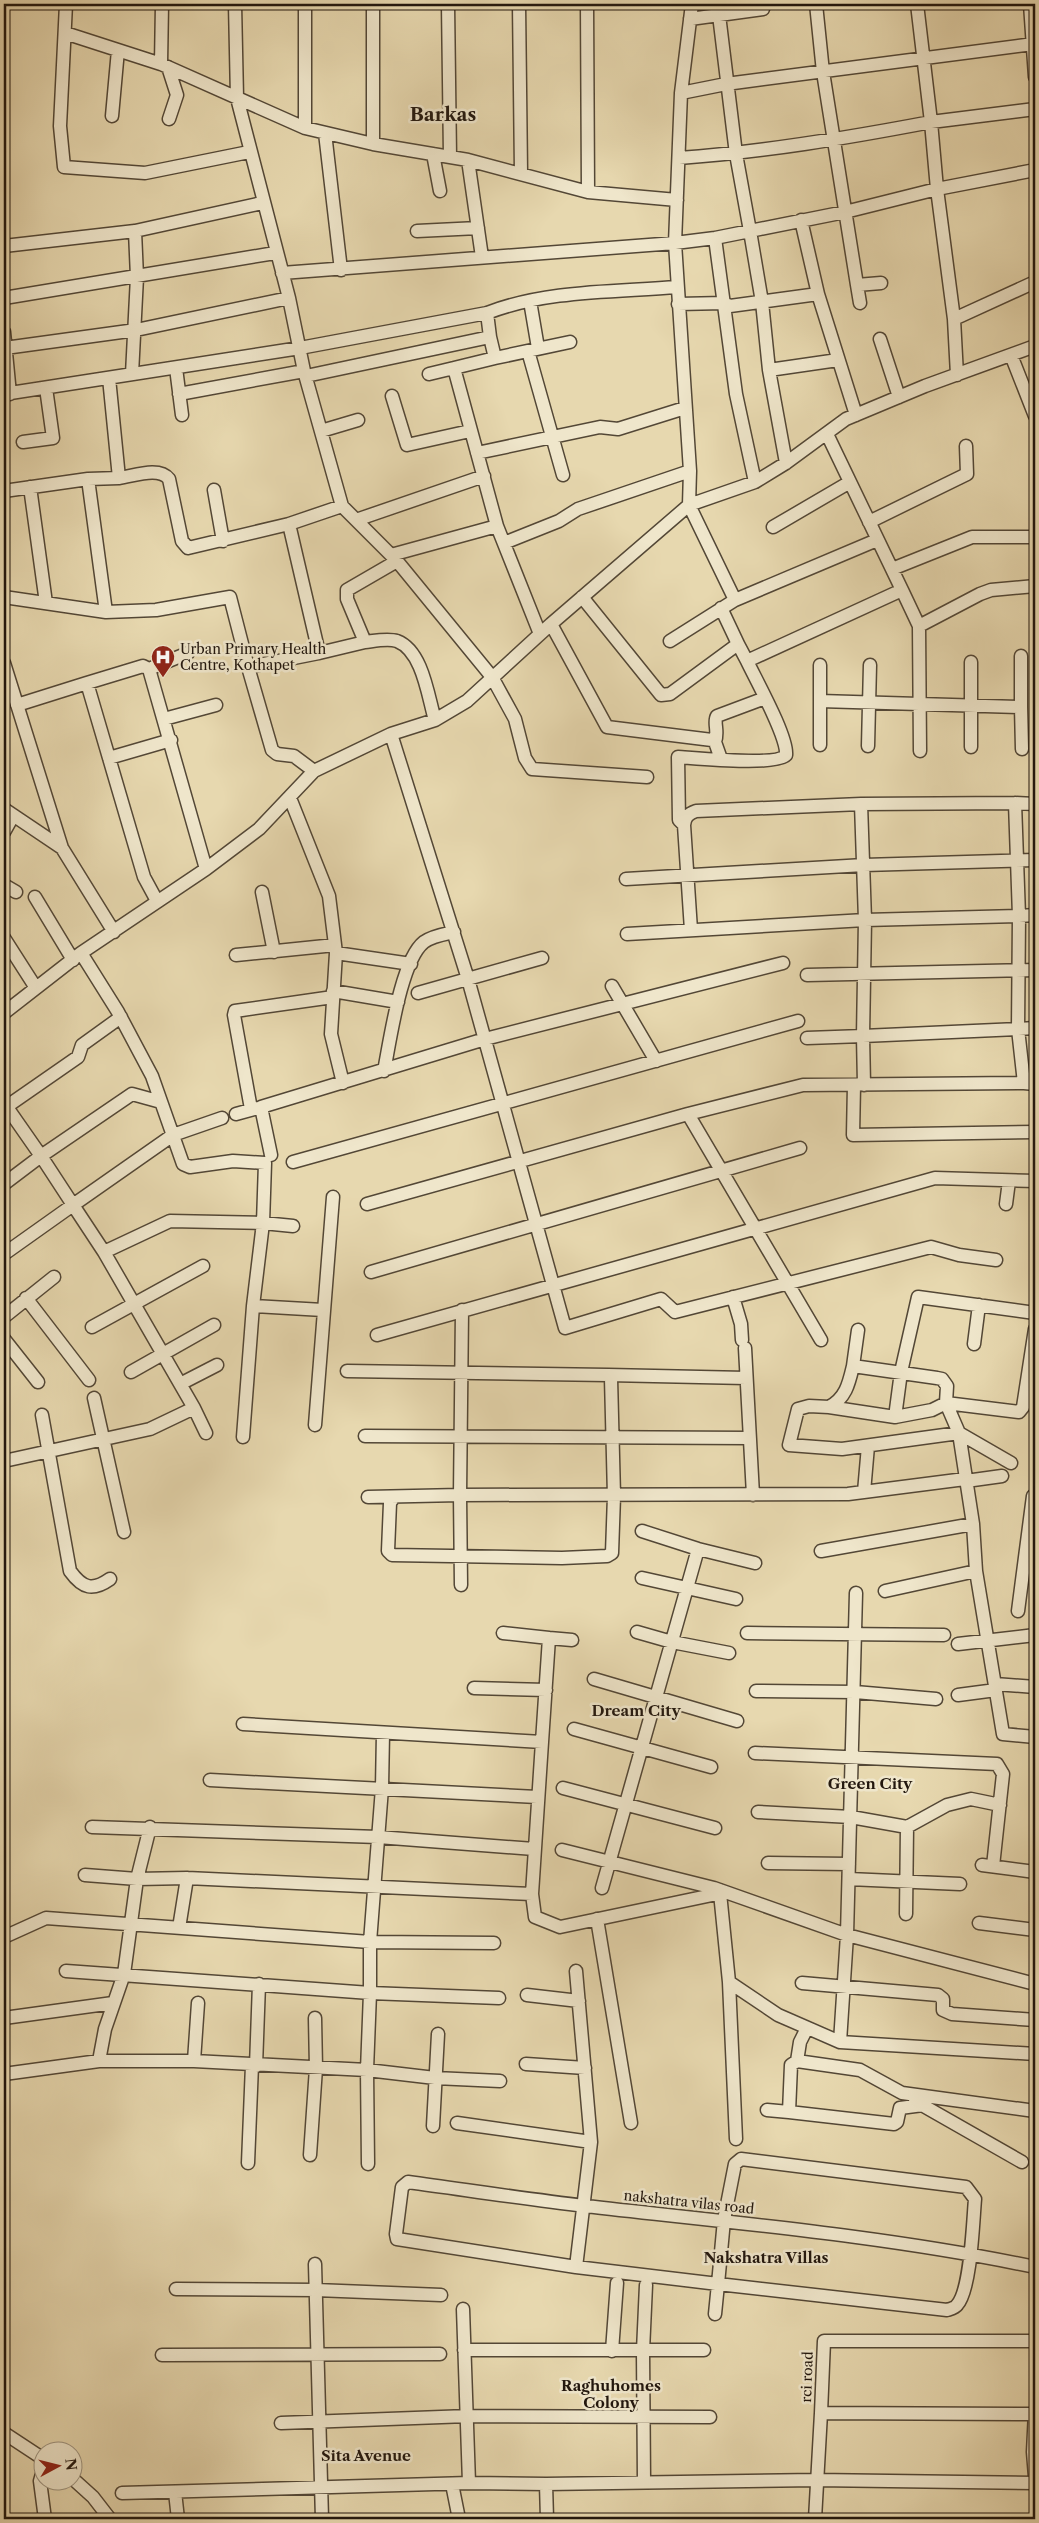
<svg xmlns="http://www.w3.org/2000/svg" width="1039" height="2523" font-family="'Libre Caslon Text',serif">
<rect width="100%" height="100%" fill="#e7d8af"/>
<filter id="stains"><feTurbulence type="fractalNoise" baseFrequency=".004" numOctaves="4"/><feColorMatrix values="0 0 0 0 .2 0 0 0 0 .09 0 0 0 0 .02 0 0 0 .5 -.17"/></filter>
<radialGradient id="worn" r=".72"><stop offset=".6" stop-color="#630" stop-opacity="0"/><stop offset="1" stop-color="#630" stop-opacity=".3"/></radialGradient>
<g fill="none" stroke-linecap="round" stroke-linejoin="round">
<g stroke="#534736" stroke-width="15">
<path id="minor" d="M66,4L60,126L64,167L145,173L249,152
M235,4L237,98L289,298L304,371L342,506L397,561L492,677L515,719L525,758L532,769L647,777
M373,4V144
M448,4L450,157
M519,4L521,173
M587,4L588,192
M816,4L823,72L857,285L881,283
M1030,4L1035,77
M690,19L763,9L762,4
M65,33L161,64L305,128L373,144L468,160L588,192L677,200
M161,64L162,4
M168,67L177,95L169,119
M681,93L726,84L1033,44
M112,116L118,50
M305,128V4
M325,133L341,270
M433,154L440,191
M679,158C764,152 847,138 931,122L917,4
M468,160L482,257
M801,220L818,294L856,415
M417,231L478,228
M715,238L736,394L755,482
M4,246L135,231L262,203
M282,273L675,243L715,238L750,231L736,154L719,15
M857,285L860,303
M4,298L275,253
M530,301L538,348
M678,304L724,303L730,306L818,294
M487,313C546,290 614,292 677,287
M954,319L1035,282
M4,332L10,394
M880,339L899,397
M5,348L136,330L289,298
M528,351L563,475
M1011,355L1035,416
M495,358L570,342
M176,368L182,415
M454,368L495,358L490,337
M769,370L838,360
M132,374L137,277L135,231
M429,374L454,368L497,526L540,634
M957,375L954,319L937,189L1035,170
M4,394L300,348L487,313L490,337L306,376
M179,394L304,371
M392,396L407,445L470,431
M321,431L358,420
M23,442L53,438L46,388
M477,453L600,427L618,429L685,408
M786,463L769,370L762,302L750,231L845,212L937,189L931,122L1035,109
M88,479L106,612
M30,487L46,603
M214,490L223,541
M4,491L88,479L119,478L109,378
M356,520L484,476
M869,522L967,474L966,446
M289,524L342,506
M773,527L850,482
M504,543L559,521L578,509L690,471
M391,555L497,526
M892,569L972,537H1035
M902,590L919,626L920,751
M4,597L106,612L156,610L230,597L248,667L319,653L289,524L188,548L182,541L169,479C159,466 134,476 119,478
M582,597L661,695L670,694L738,644L721,608
M735,600L877,540
M551,624L607,727L712,740L715,742L721,759
M919,626L980,594L991,590L1035,586
M670,641L735,600L689,505L755,482L786,463L846,419L925,386L1035,346
M365,642C374,641 388,638 397,641C423,651 428,697 435,720
M738,644L747,661L902,590L827,434
M319,653L365,642L347,599V590L397,561
M1021,656V707
M971,662V747
M4,663L62,848L114,932
M820,665V745
M248,667L272,750L277,754L294,756L314,771
M149,669L188,653
M87,683L143,666L149,669L206,869
M820,701L1021,707L1022,749
M17,705L87,683L144,877L157,901
M164,719L216,705
M391,734L468,979L565,1328L661,1299L675,1312L931,1247L959,1255L996,1260
M715,742C719,731 713,722 717,716L765,698
M868,746L870,665
M109,758L171,740
M290,798L329,896L336,953L331,1034L343,1083
M1015,803L1035,804
M4,809L62,848
M684,825L679,820L678,757C695,758 777,766 786,755C788,737 756,680 747,661
M4,832L13,816
M626,879L864,865L1035,860
M4,885L16,892
M262,892L274,952
M35,897L73,960
M691,930L684,825C685,817 688,814 696,811L861,804L1015,803L1019,916L865,920L861,804
M627,934L865,920L863,1036L1018,1029L1019,916L1035,915
M4,938L36,988
M81,953L118,1012L152,1076L183,1164L190,1167L233,1161L265,1163L263,1223L253,1306L243,1437
M336,953L411,964
M236,955L335,945
M807,975L1035,970
M612,986L656,1061
M333,991L398,1002
M418,993L542,958
M4,1013L81,953L206,869L259,829L314,771L391,734L435,720L467,701L551,624L689,505L690,471L675,243L681,93L692,4
M1035,1028L1018,1029L1024,1083L1035,1084
M807,1038L863,1036L864,1085
M384,1071C390,1041 401,960 424,942C432,936 445,934 454,932
M854,1085L853,1135L1035,1132
M4,1103L41,1156L132,1094L161,1102
M6,1107L78,1057L82,1045L121,1017
M251,1109L234,1015L235,1011L333,997
M236,1114L258,1108
M688,1114L821,1340
M271,1155L261,1107L485,1039L783,963
M293,1162L798,1021
M4,1184L41,1156L73,1205L173,1135L222,1118
M367,1204L688,1114L803,1085L1024,1083
M1006,1204L1009,1181
M4,1254L73,1205L104,1252L170,1221L263,1223L293,1226
M371,1272L800,1148
M733,1297L741,1324L742,1340
M26,1298L89,1380
M253,1306L323,1310
M462,1310L460,1495L848,1494L965,1479
M4,1317L54,1277
M92,1327L203,1266
M1035,1329L1023,1407L1019,1412L946,1403L932,1410L895,1417L829,1407C846,1398 849,1383 853,1366L937,1378L942,1379L947,1386L946,1403L959,1433L973,1524L976,1571L1003,1734L1035,1737
M377,1335L935,1178L1035,1181
M4,1339L38,1382
M974,1344L979,1305
M745,1348L753,1495
M853,1366L858,1330
M347,1371L608,1375L611,1378L614,1496L612,1553L607,1556L562,1558L392,1555L388,1551L390,1503L394,1497
M131,1372L214,1325
M608,1375L746,1378
M182,1383L217,1365
M94,1398L124,1532
M829,1407L809,1406L798,1409L789,1445L842,1449L959,1433L1011,1463
M194,1408L206,1433
M42,1415L70,1571C83,1589 93,1591 110,1579
M895,1417L901,1372L918,1297L1035,1313
M315,1425L333,1197
M365,1436L750,1438
M4,1461L150,1429L194,1408L104,1252
M966,1481L1002,1476
M864,1492L868,1446
M368,1497L460,1495L461,1585
M642,1531L698,1549L755,1563
M821,1551L973,1524
M642,1578L736,1599
M885,1591L976,1571
M1018,1611L1033,1496
M637,1632L672,1642L729,1653
M747,1633L944,1635
M549,1638L572,1640
M958,1644L1035,1635
M594,1679L737,1721
M995,1684L1035,1687
M474,1688L546,1690
M756,1691L855,1692L936,1699
M958,1695L996,1690
M243,1724L542,1742L549,1638L503,1633
M574,1729L711,1767
M542,1742L532,1894L535,1917L560,1927L717,1894L720,1890
M755,1753L997,1764L1003,1774L993,1866
M210,1780L537,1797
M563,1788L715,1828
M758,1812L851,1817L907,1827L947,1805L971,1799L1000,1805
M92,1827L378,1837L534,1849
M562,1850L714,1888L847,1935L1035,1984
M768,1863L849,1864
M982,1865L1035,1872
M85,1875L137,1879L187,1878L532,1894
M849,1879L960,1884
M602,1888L698,1549
M720,1893L729,1982L736,2139
M906,1914L907,1827
M597,1919L631,2123
M979,1923L1035,1930
M179,1928L187,1878
M4,1937L46,1918L370,1942L382,1788L383,1733
M494,1943L370,1942V1993L499,1998
M66,1971L370,1993L367,2070L368,2164
M729,1982L778,2015L840,2042L1035,2054
M802,1983L938,1995L943,1999V2010L952,2014L1035,2020
M527,1995L579,2001
M4,2018L113,2003
M840,2042L847,1935L856,1593
M99,2061L105,2029L124,1974L137,1879L150,1827
M194,2061L198,2003
M797,2061L800,2042L807,2028
M526,2064L585,2068
M256,2066L259,1984
M4,2074L99,2061H194L367,2070L435,2078L500,2081
M915,2101L1022,2162
M923,2105L900,2108L897,2122L894,2124L789,2112L791,2065L797,2061L860,2070L902,2093L1035,2111
M767,2110L789,2112
M457,2123L591,2142L576,1971
M433,2126L438,2034
M591,2142L576,2267L397,2239L396,2234L402,2187L408,2182C467,2190 526,2199 585,2206C735,2223 887,2236 1035,2267
M310,2155L316,2068L315,2018
M248,2163L252,2065
M315,2264L322,2519
M576,2267L718,2284L724,2220L735,2164L741,2159L966,2187L975,2199C973,2221 971,2290 957,2305C955,2308 950,2309 947,2310L718,2284L715,2314
M176,2289L316,2290L441,2295
M463,2309L469,2483
M464,2350H704
M612,2351L617,2283
M162,2355L440,2354
M1035,2411L1033,2452L1035,2477
M1034,2414L821,2413L824,2341H1035
M281,2423L468,2416L710,2417
M4,2433L42,2458
M42,2474L40,2481L45,2519
M72,2478L93,2497L110,2519
M644,2482L643,2351L646,2285
M452,2484L459,2519
M546,2484L547,2519
M175,2492L178,2519
M122,2493L469,2483L546,2484L816,2480L1035,2483
M815,2519L821,2413"/>
</g>
<use href="#minor" stroke="#efe6cb" stroke-width="12"/>
</g>
<defs>
<g id="hospital-pin" transform="scale(1.25)"><path d="M0 17L-7.5 6A9.5 9.5 0 1 1 7.5 6Z" fill="#8f2418" stroke="#efe6cb"/><path d="M-5-5h3v3.5h4V-5h3V5h-3V1.5h-4V5h-3Z" fill="#fff"/></g>
</defs>
<g fill-rule="evenodd">
<use href="#hospital-pin" x="163" y="657"/>
</g>
<g text-anchor="middle" dominant-baseline="central" stroke-width="5" stroke-linejoin="round" paint-order="stroke">
<g font-size="14" fill="#22170e" stroke="#efe6cb" text-anchor="start">
<text x="180" y="649">Urban Primary Health<tspan x="180" dy="16">Centre, Kothapet</tspan></text>
</g>
<g font-size="14" fill="#22170e" stroke="#efe6cb">
<text transform="translate(689 2202) rotate(6)">nakshatra vilas road</text>
<text transform="translate(807 2377) rotate(-88)">rci road</text>
</g>
<g font-size="15" font-weight="bold" fill="#22170e" stroke="#efe6cb">
<text x="636" y="1710">Dream City</text>
<text x="870" y="1783">Green City</text>
<text x="766" y="2257">Nakshatra Villas</text>
<text x="611" y="2385">Raghuhomes<tspan x="611" dy="17">Colony</tspan></text>
<text x="366" y="2455">Sita Avenue</text>
</g>
<g font-size="19" font-weight="bold" fill="#22170e" stroke="#efe6cb">
<text x="443" y="114">Barkas</text>
</g>
</g>
<rect width="1039" height="2523" fill="none" stroke="#e7d8af" stroke-width="20"/>
<rect x="5" y="5" width="1029" height="2513" fill="none" stroke="#22170e" stroke-width="2.5"/>
<rect x="10" y="10" width="1019" height="2503" fill="none" stroke="#22170e"/>
<g transform="translate(58 2466) rotate(83)"><circle r="24" fill="#efe6cb" stroke="#9d937f"/>
<path d="M0-4L9 19L0 12L-9 19Z" fill="#8f2418"/>
<text y="-8" font-size="14" font-weight="bold" text-anchor="middle" fill="#22170e">N</text>
</g>
<rect width="100%" height="100%" filter="url(#stains)"/>
<rect width="100%" height="100%" fill="url(#worn)"/>
</svg>
